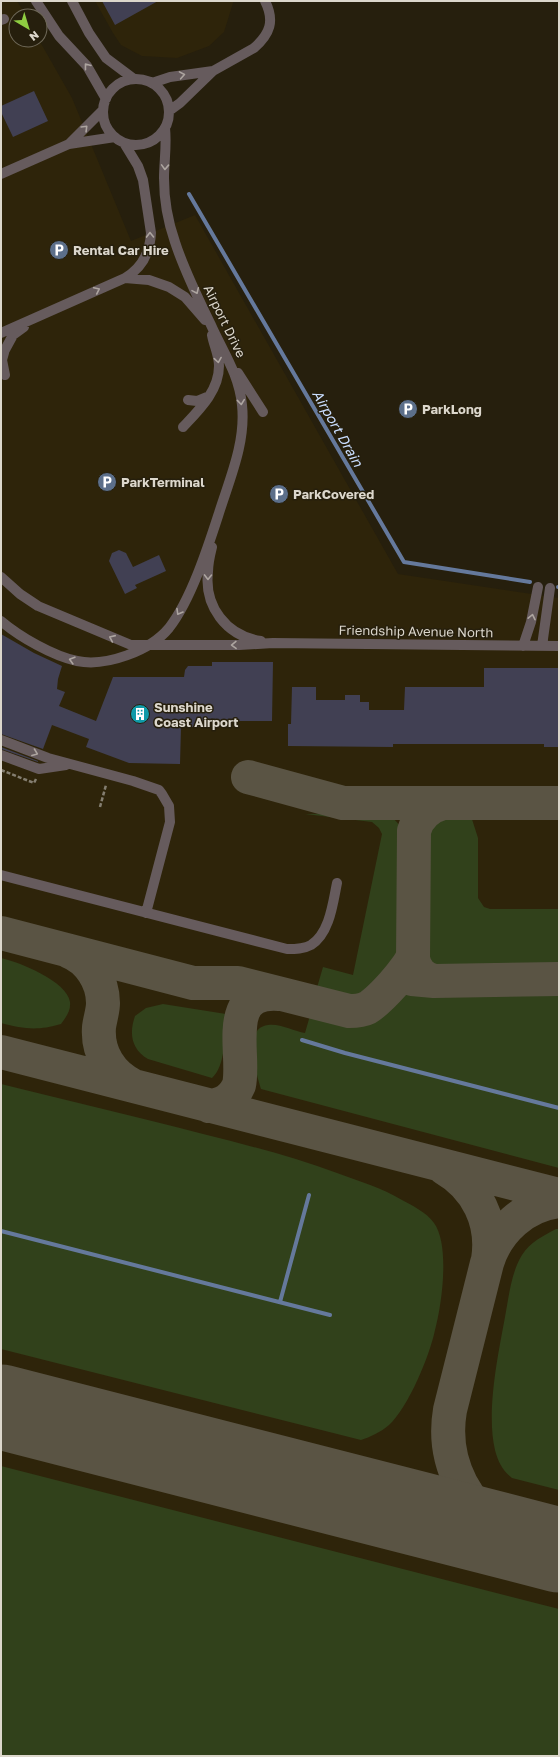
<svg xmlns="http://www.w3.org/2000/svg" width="560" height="1757" font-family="'Golos Text',sans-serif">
<rect width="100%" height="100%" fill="#261f0d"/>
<path fill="#2e240a" d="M1,1H17L26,16H16V40H39L72,98L131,241L195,215L398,574L559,598V1756H1Z
M95,1H233V3L224,32L209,46L177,58L142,56L121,45L113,33Z"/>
<path fill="#31411b" d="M384,813C395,818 401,825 404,836V944C403,949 402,955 400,959C392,971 372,993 359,996C346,1000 329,993 316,991L323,967L353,975L382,834L379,828L372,822L305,814Z
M443,813H470L478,838V898L484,907L490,909H559V971L445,972C436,969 429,966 425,958V836L431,822Z
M1,958C19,962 67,981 70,1002C71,1011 66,1017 61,1024C37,1031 24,1029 1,1023Z
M559,987V1168L261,1089C256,1073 242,1028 268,1025C279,1023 294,1031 305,1033L311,1012C362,1026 366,1028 403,988Z
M163,1004L226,1014C225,1032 226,1066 212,1078L148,1059C131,1049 129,1033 135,1016L146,1008Z
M1,1084C51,1096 102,1109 152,1121C214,1137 277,1151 337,1173C359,1181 382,1188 402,1200C413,1206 426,1212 434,1223C450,1245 442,1304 435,1330C430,1355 408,1408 389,1425C381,1432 370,1437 361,1440L1,1349Z
M556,1229H559V1490L512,1478C503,1471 498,1462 495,1450C486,1412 498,1355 505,1317C509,1296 511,1273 522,1255C530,1242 543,1236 556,1229Z
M1,1466L559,1609V1756H1Z"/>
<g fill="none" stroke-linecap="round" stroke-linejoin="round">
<path stroke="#65799c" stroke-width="4" d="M189,194L404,562L530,582
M558,587H559
M302,1040L345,1053L559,1108
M1,1231L330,1315
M280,1302L309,1195"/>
<path stroke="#5a5444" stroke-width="34" d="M248,777L343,803H559
M1,933L193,983H238L349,1011C355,1011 361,1011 367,1008C379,1001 410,968 413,955
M68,951C89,959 103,981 103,1003C103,1011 100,1019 99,1027C97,1053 111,1075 134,1086
M412,979L434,981L559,979
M434,981C422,978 416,971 413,959L414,831C418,816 429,807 443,803
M1,1052L559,1195
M209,1106C223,1105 233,1099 239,1085C246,1054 221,990 279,994
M444,1168C477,1187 494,1222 488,1260
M559,1201C525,1205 497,1230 487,1263L450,1410C441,1462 467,1513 515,1535C529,1542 544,1545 559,1549"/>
<path stroke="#5a5444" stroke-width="85" d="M1,1407L559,1550"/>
</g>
<path fill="#414053" d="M102,1H158L115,25Z
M34,91L48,121L13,137L1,112V106Z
M119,550L126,553L133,567L159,555L166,571L135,585L137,588L125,594L109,561L112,553Z
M1,634L34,653L62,666L58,679L57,689L65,692L59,706L96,721L113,677H184L185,670L188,666H212V662H273L272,721H203V727H181L180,764L129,763L86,747L89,739L52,725L43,749L1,734Z
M484,668H559V747H544V744H393V747L288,746V724H291L292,687H316V700H345V695H360V702H369V710H404L405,687H484Z
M1,747L38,761V762L1,749Z"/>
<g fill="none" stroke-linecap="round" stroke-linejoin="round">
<path stroke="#847e70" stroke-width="2.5" stroke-dasharray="4 2" stroke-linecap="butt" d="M1,770L34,783L36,779
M100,807L106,785"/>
<path stroke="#665b5d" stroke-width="10" d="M36,1L59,36L87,66L106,99
M72,1L89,33L106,58L134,79
M1,20L4,19
M103 112a33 33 0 1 1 66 0a33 33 0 1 1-66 0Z
M152,83L170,77L213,71
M169,111L180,103L213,71L254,48C270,34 275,21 265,1
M124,143L138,166L143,180L151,233C150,252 142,268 125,278
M69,144L102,111
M1,174L69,144L115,137
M1,333L125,278L149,280L169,287L185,297L205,320
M4,353L2,360L5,375
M1,357L13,335L24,327
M238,373L263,412
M188,400L197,401L209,396
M183,427C199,410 219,391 219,366C219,355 214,346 212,335
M212,547C210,555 208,564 208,572C204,606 226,636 261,641
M1,577L20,594L38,606L131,645H239L273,643L559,646
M1,621C20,637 53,656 77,661C106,667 150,651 169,628C191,600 208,547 219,513C230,478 246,442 242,405C239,374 223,352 211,325C198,298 184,270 175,242C168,222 164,200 164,178C164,162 167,145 165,128
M523,646L531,622L538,587
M542,646L550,588
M1,740L48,758L133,781L159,790L162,794L169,806L170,822L146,913
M1,755L39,769L66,765
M1,875L287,949C295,949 304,949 311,945C330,933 333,902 337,883"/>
</g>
<defs><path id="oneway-chevron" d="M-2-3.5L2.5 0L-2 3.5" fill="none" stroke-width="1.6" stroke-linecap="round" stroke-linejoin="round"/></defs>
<g stroke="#ada5a0">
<use href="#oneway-chevron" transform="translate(87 66) rotate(-128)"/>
<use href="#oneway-chevron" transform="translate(182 75) rotate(-10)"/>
<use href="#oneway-chevron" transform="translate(85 128) rotate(-45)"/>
<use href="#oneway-chevron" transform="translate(165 167) rotate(92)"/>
<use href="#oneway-chevron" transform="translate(150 235) rotate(-91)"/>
<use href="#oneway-chevron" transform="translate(97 290) rotate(-25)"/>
<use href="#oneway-chevron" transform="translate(196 291) rotate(66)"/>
<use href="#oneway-chevron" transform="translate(218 360) rotate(81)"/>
<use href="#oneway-chevron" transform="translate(241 402) rotate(84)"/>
<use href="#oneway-chevron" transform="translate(208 577) rotate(91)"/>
<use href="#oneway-chevron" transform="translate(179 612) rotate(120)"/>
<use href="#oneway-chevron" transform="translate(532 617) rotate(-78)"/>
<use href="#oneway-chevron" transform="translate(112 638) rotate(-156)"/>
<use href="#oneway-chevron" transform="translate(234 645) rotate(179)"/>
<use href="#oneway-chevron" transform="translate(72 660) rotate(-164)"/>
<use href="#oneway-chevron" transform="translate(35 753) rotate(21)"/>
</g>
<defs>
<g id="parking-disc" transform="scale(1)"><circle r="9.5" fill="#5c6f8a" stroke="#261f0d"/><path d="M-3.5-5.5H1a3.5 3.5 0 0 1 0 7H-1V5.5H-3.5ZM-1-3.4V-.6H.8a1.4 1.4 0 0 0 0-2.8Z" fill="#fff"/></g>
<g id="building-disc" transform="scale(1)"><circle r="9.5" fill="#0f9aa8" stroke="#261f0d"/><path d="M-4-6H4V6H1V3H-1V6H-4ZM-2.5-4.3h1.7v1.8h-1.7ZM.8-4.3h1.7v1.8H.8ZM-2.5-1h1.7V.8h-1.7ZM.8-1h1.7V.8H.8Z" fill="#fff"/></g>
</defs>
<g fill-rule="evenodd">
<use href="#parking-disc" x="59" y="250"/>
<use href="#parking-disc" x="408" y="409"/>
<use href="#parking-disc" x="107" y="482"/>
<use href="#parking-disc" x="279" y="494"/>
<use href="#building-disc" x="140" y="714"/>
</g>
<g text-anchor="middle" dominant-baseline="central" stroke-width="3" stroke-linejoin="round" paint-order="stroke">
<g font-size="13" font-weight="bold" fill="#dcd7cc" stroke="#261f0d" text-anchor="start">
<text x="73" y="250">Rental Car Hire</text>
<text x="422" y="409">ParkLong</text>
<text x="121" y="482">ParkTerminal</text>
<text x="293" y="494">ParkCovered</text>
<text x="154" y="707">Sunshine<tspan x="154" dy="15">Coast Airport</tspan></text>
</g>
<g font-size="13" fill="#dcd7cc" stroke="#261f0d">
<text transform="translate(225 321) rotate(64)">Airport Drive</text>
<text transform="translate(416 631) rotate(1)">Friendship Avenue North</text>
</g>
<g font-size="14" font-style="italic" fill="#cadeff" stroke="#261f0d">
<text transform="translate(338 428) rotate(60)">Airport Drain</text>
</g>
</g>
<rect width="560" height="1757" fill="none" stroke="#dcd7cc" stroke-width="4"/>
<g transform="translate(28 28) rotate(142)"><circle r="19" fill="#261f0d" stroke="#6f6959"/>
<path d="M0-3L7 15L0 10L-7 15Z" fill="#8fcd41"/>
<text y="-6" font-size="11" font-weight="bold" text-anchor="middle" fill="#dcd7cc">N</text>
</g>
</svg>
